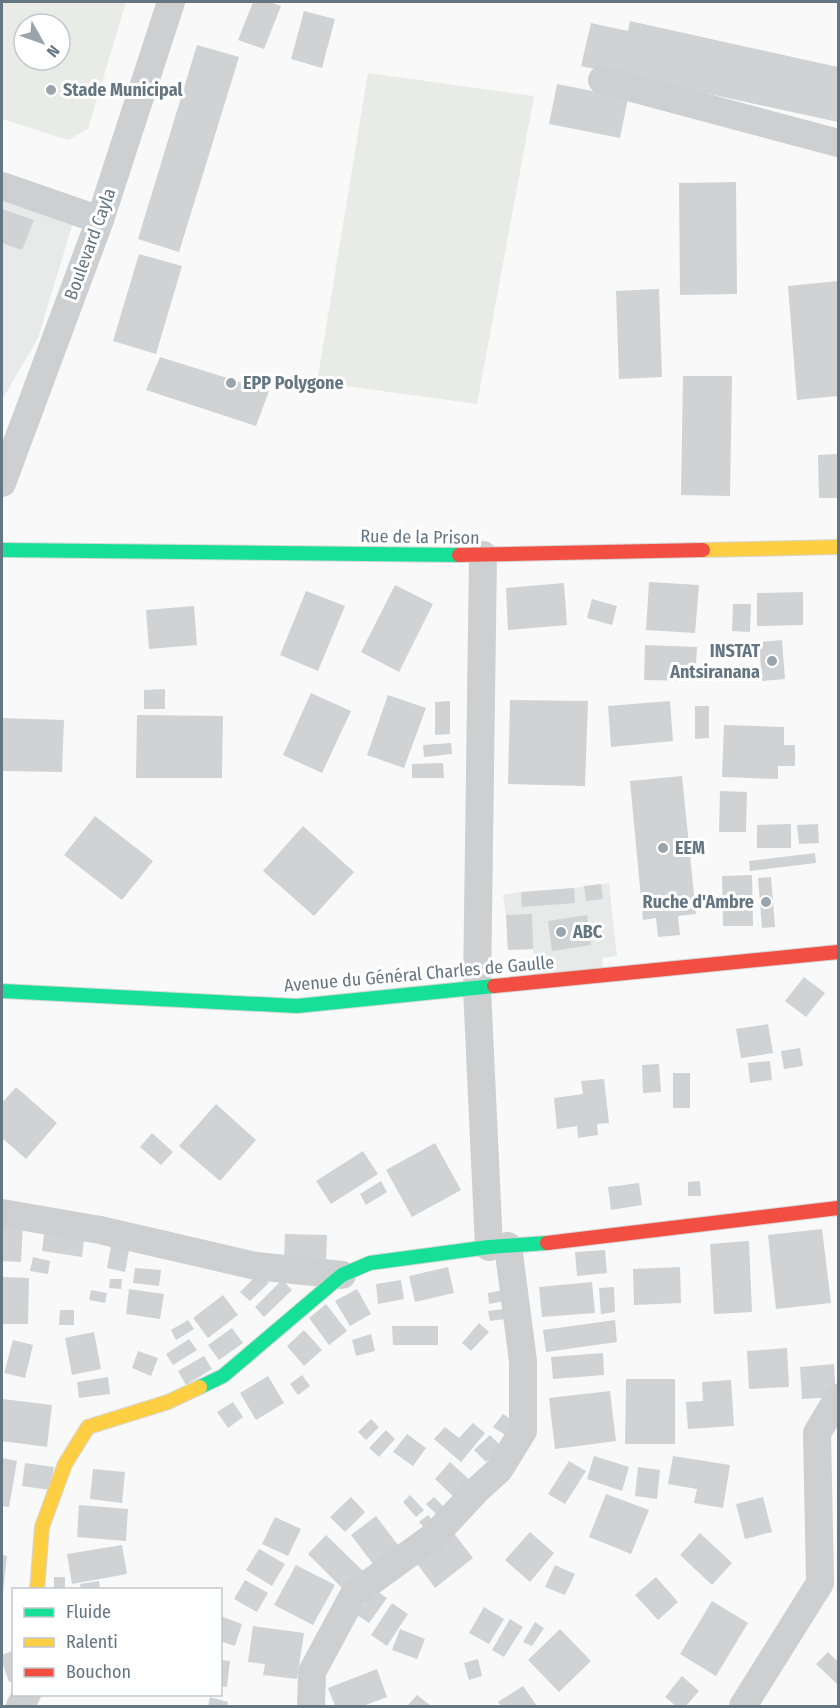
<svg xmlns="http://www.w3.org/2000/svg" width="840" height="1708" font-family="'Fira Sans Condensed',sans-serif">
<rect width="100%" height="100%" fill="#f9f9f9"/>
<path fill="#e8e9e9" d="M2,191L76,213L38,338L2,400Z
M609,883L617,956L602,958L603,968L535,975L533,949L508,950L506,915L503,895L521,892L574,888Z"/>
<path fill="#e8ebe6" fill-rule="evenodd" d="M2,2H126L88,129L68,140L2,119ZM24,24H60V60H24Z
M368,73L534,96L477,404L317,382Z"/>
<path fill="#d0d2d3" d="M253,2H270L281,6L264,49L238,40Z
M304,11L335,19L322,68L291,59Z
M630,21L838,67V122L581,66L591,23L628,31Z
M197,45L239,57L179,252L138,239Z
M557,84L628,98L620,138L549,124Z
M736,182L737,294L680,295L679,183Z
M2,209L34,220L22,250L2,243Z
M139,254L182,266L156,354L113,341Z
M838,281V396L797,400L788,286Z
M659,289L662,377L619,379L616,291Z
M160,357L269,391L256,426L146,390Z
M683,376H732L730,496L681,495Z
M838,454V498H819L818,455Z
M649,582L699,585L695,633L646,630Z
M564,583L567,625L508,630L506,588Z
M395,585L433,604L399,672L361,652Z
M306,591L345,606L318,671L280,655Z
M803,592V625L757,626V593Z
M592,599L617,606L612,625L587,618Z
M733,604H751L750,632L732,631Z
M194,606L197,645L149,649L146,610Z
M782,640L785,679L762,681L759,642Z
M645,645L697,647L695,681L644,680Z
M165,689V709H144V690Z
M311,693L351,711L322,773L283,755Z
M388,695L426,708L404,768L367,755Z
M510,700L588,701L585,786L508,784Z
M450,701V734L435,735V702Z
M670,701L673,741L611,747L608,706Z
M695,706H709V738L695,739Z
M137,715L223,716L222,778H136Z
M2,718L64,720L62,772L2,771Z
M724,725L784,727V745H795V766H778V779L722,777Z
M451,743L452,754L424,757L423,745Z
M443,763L444,778H412V764Z
M682,776L696,914L678,916L680,935L658,937L656,918L643,920L630,781Z
M720,791L747,792L746,832H719Z
M95,816L153,861L122,900L64,855Z
M791,824V848H757V825Z
M818,824L819,843L799,844L797,825Z
M303,826L354,872L314,916L263,871Z
M815,853L816,863L750,871L749,861Z
M752,875L753,926H723L722,876Z
M771,877L775,927L762,928L758,878Z
M601,884L603,899L586,901L584,886Z
M574,888L575,903L522,907L521,892Z
M532,914L533,949L508,950L506,915Z
M587,915L591,945L552,951L548,921Z
M804,977L825,993L806,1017L785,1001Z
M768,1024L773,1053L741,1058L736,1029Z
M800,1048L803,1066L784,1069L781,1051Z
M770,1061L772,1080L750,1083L748,1063Z
M659,1064L661,1092L643,1093L642,1065Z
M673,1073H690V1108H673Z
M604,1079L609,1123L597,1124L598,1135L578,1138L577,1126L557,1129L554,1098L583,1094L581,1081Z
M16,1087L57,1123L26,1159L2,1138V1103Z
M216,1104L256,1140L220,1181L179,1146Z
M152,1133L173,1152L161,1165L140,1147Z
M435,1143L461,1190L412,1217L386,1170Z
M363,1151L378,1174L331,1204L316,1181Z
M381,1181L387,1192L366,1205L360,1194Z
M700,1181L701,1196H688V1182Z
M639,1183L642,1205L611,1210L608,1187Z
M2,1222L23,1223L21,1262L2,1261Z
M822,1229L831,1303L776,1309L768,1235Z
M44,1234L84,1240L82,1257L42,1251Z
M285,1234L327,1235L326,1263L284,1262Z
M749,1241L752,1312L714,1314L710,1244Z
M111,1246L129,1250L125,1272L107,1268Z
M605,1250L607,1273L577,1276L575,1252Z
M33,1257L50,1261L48,1274L30,1271Z
M448,1267L454,1293L415,1302L409,1276Z
M680,1267L681,1303L634,1305L633,1269Z
M135,1268L161,1270L159,1286L133,1283Z
M259,1273L269,1283L250,1301L240,1292Z
M2,1277L29,1278L28,1324H2Z
M110,1279H122L121,1289L109,1288Z
M282,1280L292,1290L264,1317L255,1307Z
M401,1280L404,1299L378,1304L376,1284Z
M592,1282L595,1313L542,1317L539,1287Z
M614,1287L615,1312L601,1314L599,1288Z
M129,1289L164,1294L160,1319L126,1314Z
M357,1289L371,1314L350,1326L335,1301Z
M91,1290L107,1293L105,1303L89,1300Z
M503,1290L504,1301L489,1304L488,1293Z
M223,1295L238,1315L208,1338L193,1318Z
M326,1304L347,1331L329,1345L309,1318Z
M504,1309L505,1319L490,1321L488,1311Z
M60,1310H74V1325H59Z
M188,1320L194,1329L176,1340L171,1330Z
M615,1320L617,1342L546,1352L543,1330Z
M479,1323L489,1332L471,1351L462,1343Z
M392,1326H438V1345H393Z
M232,1328L243,1343L219,1360L208,1345Z
M304,1330L322,1350L304,1366L287,1346Z
M94,1332L101,1369L72,1375L65,1338Z
M371,1334L375,1351L356,1356L352,1340Z
M189,1339L197,1350L173,1365L166,1354Z
M13,1340L33,1345L25,1378L4,1373Z
M787,1348L789,1387L749,1389L747,1351Z
M138,1351L158,1358L151,1376L132,1368Z
M603,1353L604,1375L553,1379L551,1357Z
M204,1356L212,1369L186,1385L178,1371Z
M834,1364L836,1397L802,1399L800,1367Z
M302,1375L310,1386L298,1395L290,1384Z
M268,1376L284,1403L256,1420L240,1393Z
M108,1377L110,1394L79,1398L77,1382Z
M626,1379H675V1444H625Z
M731,1380L734,1426L688,1429L686,1402L703,1401L702,1382Z
M610,1391L616,1441L555,1449L549,1398Z
M3,1399L52,1405L47,1447L2,1441Z
M233,1402L243,1417L228,1428L217,1412Z
M503,1414L516,1423L507,1436L493,1427Z
M371,1419L379,1427L366,1440L358,1432Z
M473,1423L485,1433L461,1462L434,1439L445,1427L459,1438Z
M386,1430L395,1439L379,1457L369,1448Z
M407,1434L426,1448L413,1466L393,1452Z
M490,1435L502,1447L486,1462L474,1450Z
M594,1456L629,1467L622,1491L587,1479Z
M673,1456L730,1465L723,1508L694,1503L697,1489L668,1484Z
M2,1458L17,1461L9,1507L2,1506Z
M569,1461L586,1471L565,1504L548,1494Z
M450,1462L472,1482L456,1499L435,1479Z
M25,1463L54,1467L50,1490L22,1486Z
M638,1467L660,1470L657,1499L635,1496Z
M93,1469L125,1472L122,1503L90,1499Z
M606,1494L649,1510L631,1554L589,1537Z
M410,1495L424,1510L416,1517L403,1502Z
M351,1497L365,1512L345,1532L330,1517Z
M434,1497L446,1509L438,1516L426,1504Z
M763,1497L772,1532L745,1539L736,1504Z
M79,1505L128,1509L126,1541L77,1537Z
M428,1515L436,1525L428,1532L419,1522Z
M376,1516L398,1545L373,1564L351,1535Z
M275,1517L301,1529L288,1556L262,1544Z
M453,1532L473,1558L435,1588L415,1561Z
M530,1532L554,1553L530,1582L505,1560Z
M700,1533L732,1563L712,1585L680,1555Z
M326,1535L363,1571L344,1590L308,1554Z
M122,1545L127,1574L72,1584L67,1554Z
M259,1549L285,1564L272,1586L246,1570Z
M2,1555L7,1556L3,1592H2Z
M296,1565L335,1585L313,1625L274,1605Z
M555,1565L575,1574L565,1595L545,1587Z
M54,1577H65V1590H54Z
M656,1577L678,1602L658,1620L635,1595Z
M245,1580L268,1593L257,1612L234,1599Z
M99,1581L100,1590H81L80,1584Z
M375,1590L387,1598L369,1623L357,1615Z
M712,1601L748,1623L716,1676L680,1654Z
M392,1603L408,1614L387,1646L371,1635Z
M484,1607L504,1619L489,1644L469,1633Z
M220,1616L242,1624L235,1646L220,1641Z
M510,1619L523,1627L504,1657L492,1650Z
M535,1622L544,1628L532,1646L523,1642Z
M253,1626L304,1633L297,1679L263,1675L265,1664L248,1662Z
M400,1629L425,1639L417,1659L392,1650Z
M560,1629L591,1661L559,1692L528,1660Z
M12,1651L14,1656V1681L9,1682L2,1662V1655Z
M828,1652L838,1662V1682L837,1684L816,1664Z
M478,1659L482,1676L469,1680L464,1663Z
M220,1660L230,1661L227,1687L220,1686Z
M377,1669L387,1697L363,1706H335L328,1688Z
M682,1676L699,1691L686,1706H676L665,1697Z
M523,1686L537,1706H501L498,1702Z
M417,1695L431,1706H407Z
M210,1697L228,1702L227,1706H208Z"/>
<g fill="none" stroke-linecap="round" stroke-linejoin="round">
<g stroke="#d5d6d7" stroke-width="16">
<path id="fast" d="M2,550L459,555
M2,991L297,1006L494,986
M200,1387L223,1376L342,1275L370,1263L489,1247L547,1243"/>
</g>
<g stroke="#d5d6d7" stroke-width="16">
<path id="slow" d="M703,550L838,547
M37,1590L42,1527L65,1464L88,1427L168,1402L200,1387"/>
</g>
<g stroke="#d5d6d7" stroke-width="16">
<path id="jam" d="M459,555L703,550
M494,986L838,952
M547,1243L838,1208"/>
</g>
<path stroke="#cecfd0" stroke-width="28" d="M602,80L838,143
M2,186L100,220
M2,483L100,220L171,2
M483,555L477,988L489,1247
M2,1213L100,1230L256,1266L342,1275
M20,1706L27,1694
M311,1706L312,1672L354,1594L435,1535L477,1490L499,1470L523,1431V1361L508,1246
M743,1706L820,1583L817,1433L838,1398"/>
<use href="#fast" stroke="#16e098" stroke-width="14"/>
<use href="#slow" stroke="#ffcf43" stroke-width="14"/>
<use href="#jam" stroke="#f24e42" stroke-width="14"/>
</g>
<g fill="#99a4ac" stroke="#fff" stroke-width="2">
<circle cx="51" cy="90" r="6"/>
<circle cx="231" cy="383" r="6"/>
<circle cx="772" cy="661" r="6"/>
<circle cx="663" cy="848" r="6"/>
<circle cx="766" cy="902" r="6"/>
<circle cx="561" cy="932" r="6"/>
</g>
<g text-anchor="middle" dominant-baseline="central" stroke-width="6" stroke-linejoin="round" paint-order="stroke">
<g font-size="18" font-weight="bold" fill="#657683" stroke="#fff" text-anchor="start">
<text x="63" y="90">Stade Municipal</text>
<text x="243" y="383">EPP Polygone</text>
<text x="760" y="651" text-anchor="end">INSTAT<tspan x="760" dy="21">Antsiranana</tspan></text>
<text x="675" y="848">EEM</text>
<text x="754" y="902" text-anchor="end">Ruche d'Ambre</text>
<text x="573" y="932">ABC</text>
</g>
<g font-size="18" fill="#657683" stroke="#fff">
<text transform="translate(90 244) rotate(-70)">Boulevard Cayla</text>
<text transform="translate(420 537) rotate(1)">Rue de la Prison</text>
<text transform="translate(419 974) rotate(-5)">Avenue du Général Charles de Gaulle</text>
</g>
</g>
<rect width="840" height="1708" fill="none" stroke="#657683" stroke-width="6"/>
<rect x="12" y="1588" width="210" height="108" fill="#ffffff" stroke="#c1c8cd" stroke-width="1.5"/>
<rect x="24" y="1608" width="30" height="9" fill="#16e098" stroke="#c1c8cd" stroke-width="1.5"/>
<text x="66" y="1618" font-size="18" fill="#657683">Fluide</text>
<rect x="24" y="1638" width="30" height="9" fill="#ffcf43" stroke="#c1c8cd" stroke-width="1.5"/>
<text x="66" y="1648" font-size="18" fill="#657683">Ralenti</text>
<rect x="24" y="1668" width="30" height="9" fill="#f24e42" stroke="#c1c8cd" stroke-width="1.5"/>
<text x="66" y="1678" font-size="18" fill="#657683">Bouchon</text>
<g transform="translate(42 42) rotate(130)"><circle r="28" fill="#ffffff" stroke="#c1c8cd" stroke-width="1.5"/>
<path d="M0-4.5L10 22L0 15L-10 22Z" fill="#99a4ac"/>
<text y="-9" font-size="16" font-weight="bold" text-anchor="middle" fill="#657683">N</text>
</g>
</svg>
